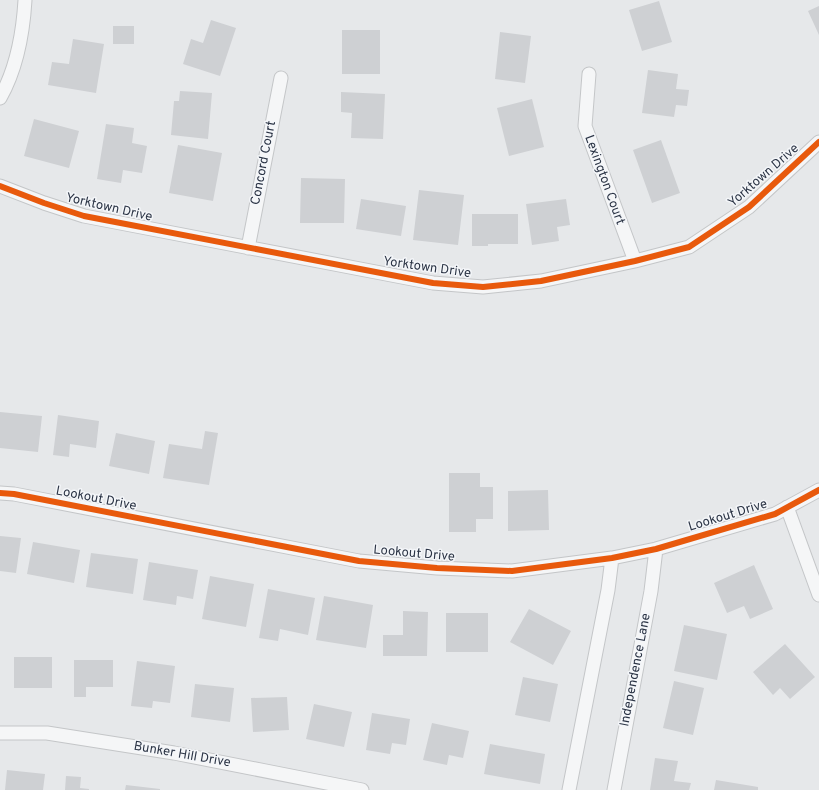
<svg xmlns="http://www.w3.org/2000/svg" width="819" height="790" font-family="Overpass,sans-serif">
<rect width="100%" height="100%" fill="#e6e8ea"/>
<path fill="#ced0d3" d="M659,1L672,42L642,51L629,10Z
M819,6V35L808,11Z
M211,20L236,28L220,76L183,64L191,39L203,43Z
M113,26H134V44H113Z
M342,30H380V74H342Z
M500,32L531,36L525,83L495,79Z
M73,39L104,44L96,93L48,85L52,62L69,64Z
M648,70L678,74L676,89L689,90L687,106L676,105L674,117L642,113Z
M180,91L212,93L208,139L171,135L174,101H179Z
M341,92L385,94L383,139L351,138L352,113L341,112Z
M532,99L544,147L509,156L497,108Z
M34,119L79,131L69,168L24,156Z
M106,124L134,128L132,143L147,146L142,173L123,170L121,183L97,179Z
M661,140L680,193L652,203L633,150Z
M178,145L222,153L213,201L169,193Z
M301,178L345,179L344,223H300Z
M419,190L464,195L458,245L413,240Z
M361,199L406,206L401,236L356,229Z
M566,199L570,225L557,227L559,241L532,245L526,204Z
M472,214H518V244H488V246H472Z
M0,412L42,416L38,452L0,448Z
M58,415L99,421L96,448L70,444L69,457L53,455Z
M205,431L218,433L209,485L163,478L169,444L202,449Z
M116,433L155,441L149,474L109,466Z
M449,473H480V487H493V519H476V532H449Z
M548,490L549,530L508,531V491Z
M0,536L21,538L16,573L0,571Z
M33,542L80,550L74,583L27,574Z
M91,553L138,559L133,594L86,587Z
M149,562L198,570L193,599L177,596L176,605L143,600Z
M754,565L773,609L750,619L744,606L727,613L714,583Z
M210,576L254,584L246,627L202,619Z
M268,589L315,598L308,635L280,629L278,641L259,638Z
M324,596L373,605L366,648L316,640Z
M529,609L571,631L553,665L510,642Z
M403,611L428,612L427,656H383V635H403Z
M446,613H488V652H446Z
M684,625L727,634L717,680L674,671Z
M785,644L815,677L790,699L780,688L773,695L753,672Z
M14,657H52V688H14Z
M74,660H113V687H86V697H74Z
M137,661L175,666L170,703L153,701L152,708L131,706Z
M523,677L558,684L550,722L515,715Z
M674,681L704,688L693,735L663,728Z
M195,684L234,688L230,722L191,717Z
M287,697L289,730L253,732L251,698Z
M314,704L352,712L344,747L306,739Z
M372,713L410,719L406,745L392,743L390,754L366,750Z
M432,723L469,731L463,758L449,755L447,765L423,760Z
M490,744L545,754L540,784L484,774Z
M655,758L678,761L674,781L691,783L689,790H650Z
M7,770L45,774L43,790H5Z
M66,776L81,777L80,788L89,789V790H65Z
M716,780L758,787V790H714Z
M126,785L160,789V790H125Z"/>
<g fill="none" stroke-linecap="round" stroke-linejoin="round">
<g stroke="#c4c6c8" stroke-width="15">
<path id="minor" d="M589,74L585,126L635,261
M0,98C17,68 23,34 25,0
M0,186L44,203L84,216L433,283L483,287L541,281L635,261L689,247L749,207L819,142
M248,248L281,78
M0,493L14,494L359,561L437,568L512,571L612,558L656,549L775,514L819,490
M787,507L819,595
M0,733H47L174,753L362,790
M569,790L608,590L612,558
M614,790L651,591L656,549"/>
</g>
<use href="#minor" stroke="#f5f6f7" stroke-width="13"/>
<g stroke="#f4f6f9" stroke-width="8">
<path id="cycleway" d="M0,186L44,203L84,216L433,283L483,287L541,281L635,261L689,247L749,207L819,142
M0,493L14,494L359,561L437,568L512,571L612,558L656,549L775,514L819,490"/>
</g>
<use href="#cycleway" stroke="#e8590c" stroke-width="6"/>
</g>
<g text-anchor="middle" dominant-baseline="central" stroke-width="3" stroke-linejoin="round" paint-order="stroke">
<g font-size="13" fill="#2b3445" stroke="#f4f6f9">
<text transform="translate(264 163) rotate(-79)">Concord Court</text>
<text transform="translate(764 176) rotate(-41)">Yorktown Drive</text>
<text transform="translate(604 180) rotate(70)">Lexington Court</text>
<text transform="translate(109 208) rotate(13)">Yorktown Drive</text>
<text transform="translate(427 268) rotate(8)">Yorktown Drive</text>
<text transform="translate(96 499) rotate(11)">Lookout Drive</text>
<text transform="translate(728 516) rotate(-17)">Lookout Drive</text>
<text transform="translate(414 554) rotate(5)">Lookout Drive</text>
<text transform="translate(636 670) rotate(-79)">Independence Lane</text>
<text transform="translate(182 755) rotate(10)">Bunker Hill Drive</text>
</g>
</g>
</svg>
